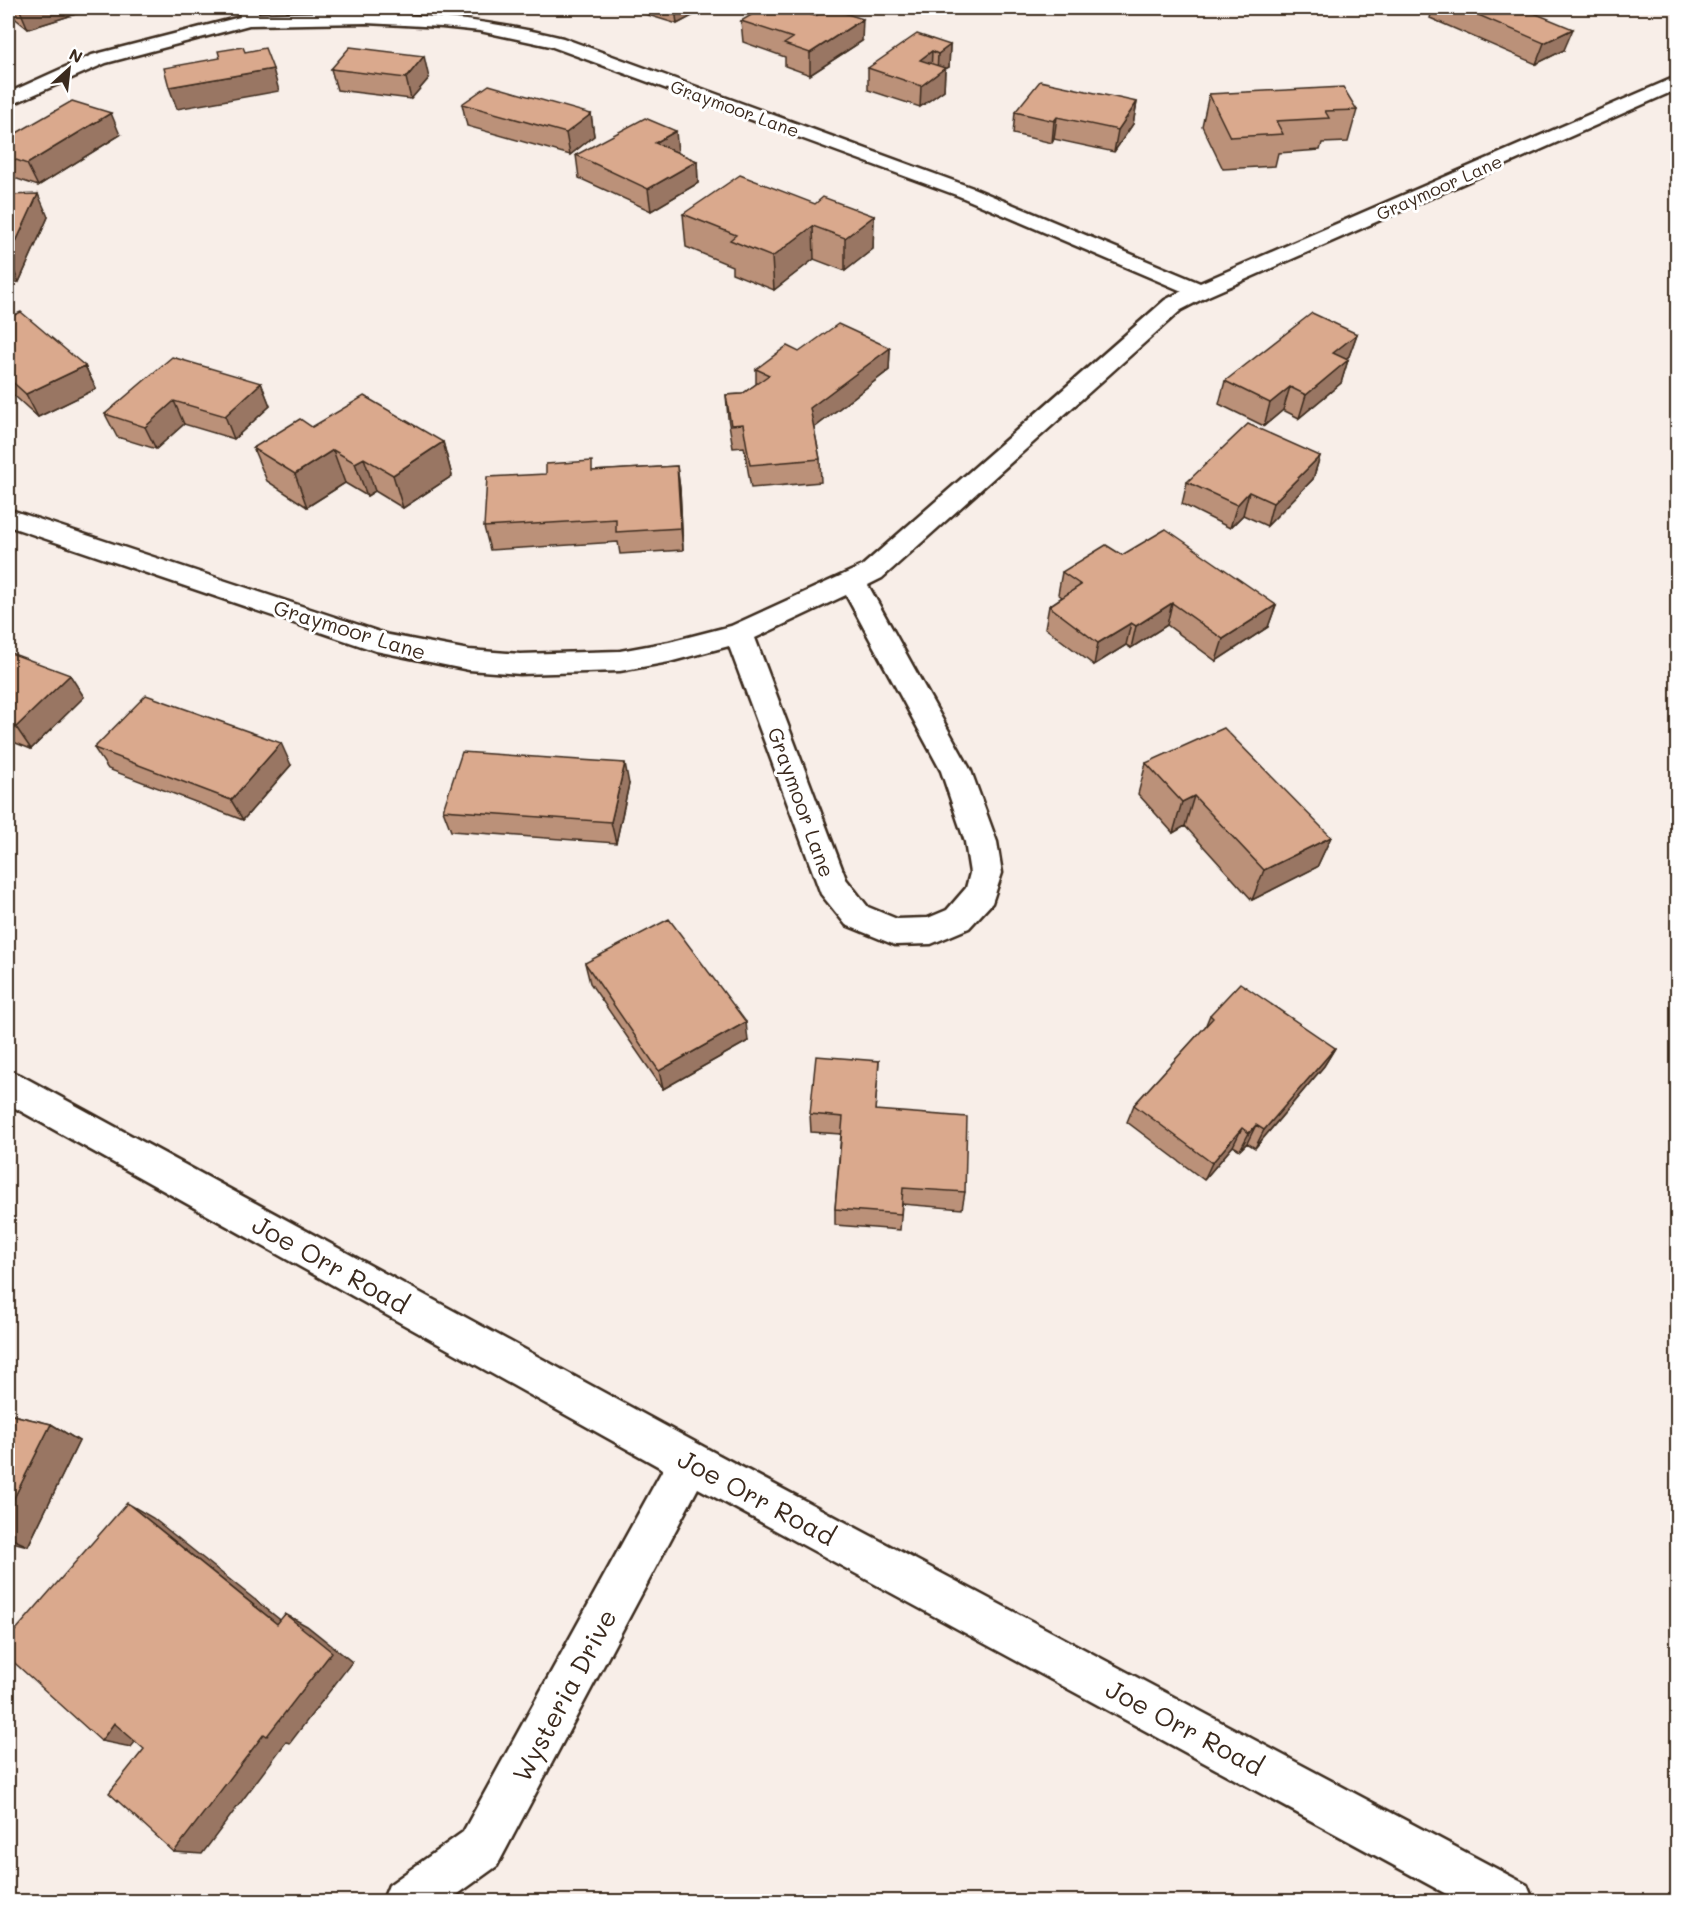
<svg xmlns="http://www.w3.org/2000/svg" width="1685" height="1909" font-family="Mali,sans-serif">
<rect width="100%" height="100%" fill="#f8eee8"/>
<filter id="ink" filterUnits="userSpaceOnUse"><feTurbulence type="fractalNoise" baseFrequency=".0167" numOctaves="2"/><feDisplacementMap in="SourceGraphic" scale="12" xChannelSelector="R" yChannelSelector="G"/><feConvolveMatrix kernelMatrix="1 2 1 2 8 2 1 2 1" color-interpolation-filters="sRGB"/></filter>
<g filter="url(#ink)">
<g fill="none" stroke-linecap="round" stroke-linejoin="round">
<g stroke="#3b2a1e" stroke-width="5">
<path id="minor" d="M239,8H257L258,14C364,11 458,12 563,38L973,188L1200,283L1678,76V89L1208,296L1181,310L882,578L868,585L971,771L997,842L1002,873L992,903L969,928L931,944L895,945L846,925L821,894L729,646L669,662L620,671L520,674L469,670L376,651L8,526V509L389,635L469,650L520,654L620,651L669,642L731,626L862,566L1165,300L1182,291L959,196L550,46L480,31L442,27L366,23L249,25L106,63L8,106V93L92,55L240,17ZM846,595L941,771L965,842L970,873L966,888L947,910L928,918L897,919L868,907L846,879L755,638Z
M8,1071L20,1075L704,1447L1527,1885L1534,1902H1461L698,1488L497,1866L447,1902H382L389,1885L463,1832L663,1469L8,1104Z"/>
</g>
<use href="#minor" fill="#fff" fill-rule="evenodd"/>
</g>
<path fill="#bb9179" stroke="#3b2a1e" stroke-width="1.5" d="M9,8H92V9L28,29L12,16Z
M625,8H707L677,24Z
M1433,8H1522L1564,50L1536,64L1430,18Z
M741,21L862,41L810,75L785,66V57L743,42Z
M950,45L949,67L945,69L944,90L920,107L868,90V68Z
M331,69L429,78L411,99L337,90Z
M1209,94L1357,110L1348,142L1322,143L1320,150L1278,153L1275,166L1223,169L1202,126Z
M1137,102L1133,124L1114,152L1054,139L1052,143L1013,134L1015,112Z
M462,104L591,114L594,136L570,155L467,126Z
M120,135L38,186L8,176V138Z
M678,153L697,161L698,183L651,211L579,178L576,155Z
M8,195L48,217L19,282L8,283Z
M815,204L874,216L873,249L845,271L814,259L774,290L732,273V266L686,247L683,214Z
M8,318L85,366L96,389L38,417L8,390Z
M1357,334L1349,356L1346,359L1348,360L1341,383L1299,418L1283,410L1264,426L1219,404L1225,381Z
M890,348L889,370L814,428L820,459L821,482L751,488L744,447L733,448L728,418L726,395L742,394L756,384V369L799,352Z
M261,383L270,406L234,439L184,424L156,449L117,437L105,414Z
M312,427L443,442L452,476L403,508L375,491L367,496L345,483L307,507L267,481L253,448Z
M1320,456L1313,479L1267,526L1243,515L1230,528L1182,504L1187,482Z
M677,466L680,489L683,550L620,554L618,542L490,550L484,527L594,471Z
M1122,555L1276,605L1268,627L1216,661L1167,625L1131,648L1126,645L1094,665L1045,628L1049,606L1062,597L1058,594L1062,572Z
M8,652L84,697L31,749L8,740Z
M94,748L291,765L243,820L108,769Z
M1146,763L1331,837L1317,867L1252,900L1185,826L1173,833L1138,794Z
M629,784L616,843L451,831L443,810Z
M585,963L748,1041L663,1089L590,983Z
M1210,1015L1335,1048L1324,1066L1255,1148L1247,1143L1240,1150L1233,1146L1204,1180L1127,1122L1134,1105L1205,1027Z
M879,1061L875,1110L965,1192L962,1209L902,1204L900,1230L835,1225V1209L841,1134L811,1132L810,1114Z
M8,1414L51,1424L79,1441L28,1546L8,1541Z"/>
<path fill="#997663" stroke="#3b2a1e" stroke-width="1.5" d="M19,8H92V9L28,29Z
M675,8H707L677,24Z
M863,19L862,41L810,75V53Z
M1573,29L1564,50L1536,64L1544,43Z
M950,45L949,67L945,69L944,90L920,107L921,86L937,74L938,54Z
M932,51L931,73L920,60Z
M424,56L429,78L411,99L406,78Z
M273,69L279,91L177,109L169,87Z
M1137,102L1133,124L1114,152L1118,130Z
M111,113L120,135L38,186L27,164Z
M591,114L594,136L570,155L566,133Z
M1057,117L1054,139L1052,143L1054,121Z
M676,131L678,153L655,143Z
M697,161L698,183L651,211L648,189Z
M38,194L48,217L19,282L8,259Z
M874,216L873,249L845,271V238Z
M813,226L814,259L774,290L772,257Z
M1357,334L1349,356L1325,376L1333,353Z
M890,348L889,370L810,431V408Z
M1348,360L1341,383L1299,418L1306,395Z
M85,366L96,389L38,417L26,394Z
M261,383L270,406L234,439L225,416Z
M1290,387L1283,410L1264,426L1270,403Z
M174,401L184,424L156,449L145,427Z
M443,442L452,476L403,508L393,475Z
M333,450L345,483L307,507L295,474Z
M1320,456L1313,479L1267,526L1273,503Z
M364,458L375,491L367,496L355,463Z
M677,466L680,489L683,550L681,528Z
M1249,492L1243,515L1230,528L1237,505Z
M1172,603L1167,625L1131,648L1136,626Z
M1276,605L1268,627L1216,661L1223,639Z
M1131,623L1126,645L1094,665L1098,643Z
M70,675L84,697L31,749L16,727Z
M281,743L291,765L243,820L231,800Z
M625,763L629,784L616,843L611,822Z
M1194,796L1185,826L1173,833L1182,802Z
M1331,837L1317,867L1252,900L1264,870Z
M746,1022L748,1041L663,1089L659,1071Z
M1335,1048L1324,1066L1255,1148L1264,1130Z
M1256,1125L1247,1143L1240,1150L1249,1133Z
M1242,1128L1233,1146L1204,1180L1212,1163Z
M51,1424L79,1441L28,1546L8,1537V1510Z
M127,1503L153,1518L299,1635L277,1624Z
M285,1614L307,1626L352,1662L290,1743L286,1742L202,1854L174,1852Z
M114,1723L144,1731L131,1747L101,1741Z"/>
<path fill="#daa98d" stroke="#3b2a1e" stroke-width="1.5" d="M763,8H778L792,12L796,10L815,16L829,8L863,19L810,53L784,44L793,38L741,21Z
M1462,8H1522L1573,29L1544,43Z
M917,34L950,45L938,54L932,51L920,60L945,68L921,86L868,68Z
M243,47L245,52L265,48L273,69L169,87L164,68L220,58L218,51Z
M350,47L424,56L406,78L331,69Z
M1040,81L1137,102L1118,130L1057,117L1054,121L1015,112Z
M489,85L591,114L566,133L462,104Z
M1343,87L1357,110L1325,111L1329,118L1276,121L1283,134L1230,137L1209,94Z
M72,101L111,113L27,164L8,157V138Z
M645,118L676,131L655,143L697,161L648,189L576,155Z
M740,175L815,204L823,197L874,216L845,238L813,226L772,257L730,240L736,235L683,214Z
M38,194L8,259V195Z
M21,312L85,366L26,394L8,378V318Z
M1312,313L1357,334L1333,353L1348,360L1306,395L1290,387L1270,403L1225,381Z
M838,324L890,348L810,408L820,459L750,465L743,424L731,425L726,395L742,394L769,375L756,369L787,346L799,352Z
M172,357L261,383L225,416L174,401L145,427L105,414Z
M364,396L443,442L393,475L364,458L355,463L333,450L295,474L253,448L300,419L312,427Z
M1248,424L1320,456L1273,503L1249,492L1237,505L1187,482Z
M592,461V471L677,466L681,528L616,532V519L484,527L487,477L546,474V464Z
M1166,529L1276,605L1223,639L1172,603L1136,626L1131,623L1098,643L1049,606L1081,585L1062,572L1106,545L1122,555Z
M8,652L70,675L16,727L8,724Z
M146,695L281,743L231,800L94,748Z
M1224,728L1331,837L1264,870L1194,796L1182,802L1146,763Z
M462,752L625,763L611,822L443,810Z
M669,919L746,1022L659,1071L585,963Z
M1240,983L1335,1048L1264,1130L1256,1125L1249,1133L1242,1128L1212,1163L1134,1105L1213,1018L1210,1015Z
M816,1056L879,1061L875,1110L967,1117L965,1192L903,1188L901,1214L835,1209L843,1117L810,1114Z
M8,1414L51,1424L8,1510Z
M127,1503L277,1624L285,1614L332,1652L267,1736L264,1734L174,1852L109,1793L144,1749L114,1723L101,1741L8,1657V1639Z"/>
</g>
<g text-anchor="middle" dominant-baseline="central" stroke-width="6" stroke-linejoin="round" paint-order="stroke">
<g font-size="18" fill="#3b2a1e" stroke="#fff">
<text transform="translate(735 108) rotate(20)">Graymoor Lane</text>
<text transform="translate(1439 187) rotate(-24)">Graymoor Lane</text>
</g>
<g font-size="21" fill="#3b2a1e" stroke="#fff">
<text transform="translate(350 629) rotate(17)">Graymoor Lane</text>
<text transform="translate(802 802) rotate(70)">Graymoor Lane</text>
</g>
<g font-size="26" fill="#3b2a1e" stroke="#fff">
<text transform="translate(331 1264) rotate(29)">Joe Orr Road</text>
<text transform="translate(757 1497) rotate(28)">Joe Orr Road</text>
<text transform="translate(564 1695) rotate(-62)">Wysteria Drive</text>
<text transform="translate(1185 1727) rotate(28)">Joe Orr Road</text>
</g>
</g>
<rect width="1685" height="1909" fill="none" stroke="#fff" stroke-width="30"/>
<rect x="15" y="15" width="1655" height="1879" fill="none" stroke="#3b2a1e" stroke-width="2" filter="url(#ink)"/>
<g transform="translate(69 69) rotate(27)" stroke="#ffffff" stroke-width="4.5" paint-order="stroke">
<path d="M0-4.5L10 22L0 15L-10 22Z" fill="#3b2a1e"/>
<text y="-9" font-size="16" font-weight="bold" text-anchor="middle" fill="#3b2a1e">N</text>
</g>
</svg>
